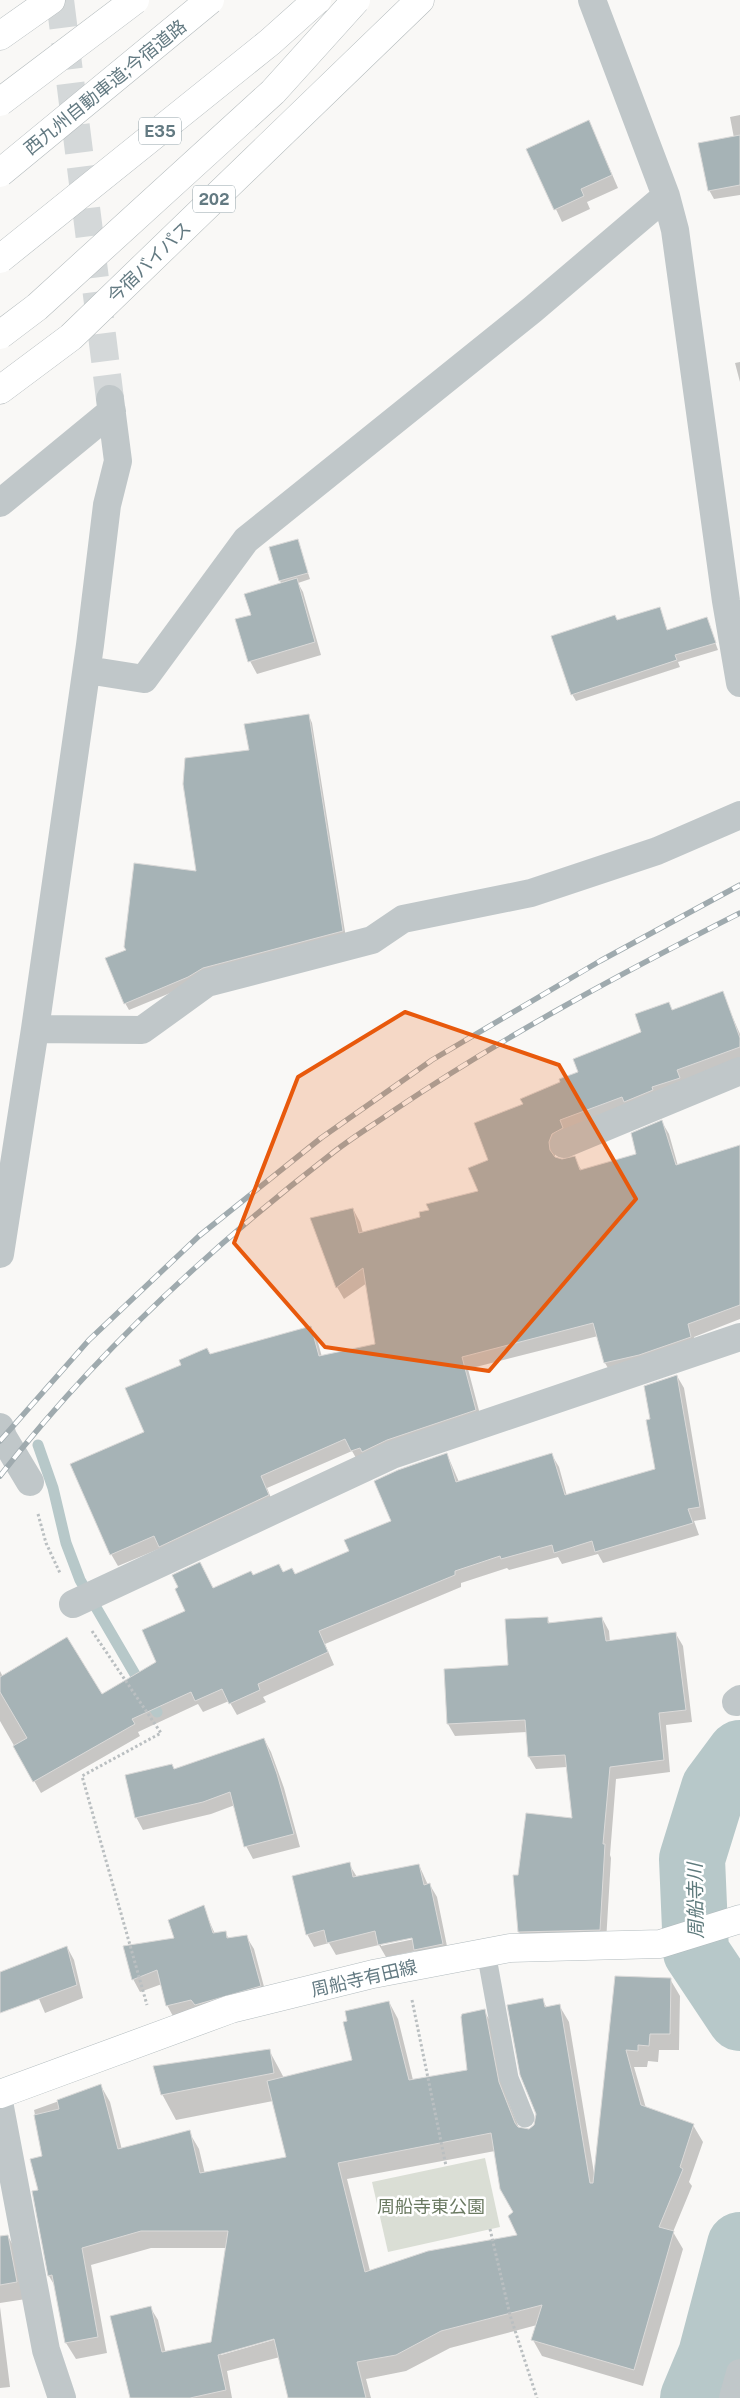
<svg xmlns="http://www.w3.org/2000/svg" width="740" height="2398" font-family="'Public Sans','Noto Sans JP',sans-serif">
<rect width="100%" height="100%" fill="#f9f8f6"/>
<path fill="#daded5" d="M485,2158L500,2227L388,2252L372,2182Z"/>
<path fill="#0003" fill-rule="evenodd" d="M740,115V195L714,199L709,190L734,138L730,117Z
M589,121L618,188L587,202L590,209L562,222L528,150Z
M740,362V382L735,363Z
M297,540L310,579L298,583L303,592L321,655L257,674L250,661L253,616L282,584L280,581Z
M659,609L668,631L706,618L718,650L678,662L680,667L576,701L572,694L617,622Z
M309,716L312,723L346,938L192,984L129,1010L125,1003L127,951L198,873Z
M722,993L740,1034V1061L558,1147L555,1154V1158L561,1161L574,1158L582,1171L637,1155L662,1122L669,1134L678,1166L740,1146V1319L694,1337L697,1349L612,1375L605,1363L598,1336L468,1369L482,1422L359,1463L352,1451L267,1488L275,1508L167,1558L161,1548L118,1566L111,1554L145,1433L210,1356L310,1327L317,1339L322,1357L376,1345L367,1283L344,1299L337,1287L311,1219L353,1209L360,1222L363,1233L422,1218L431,1211L479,1192L490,1161L524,1104L643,1032L669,1004L673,1011Z
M677,1376L684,1388L706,1519L694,1521L699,1535L603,1563L598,1554L562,1564L558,1557L509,1570L507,1568L461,1583V1587L325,1644L334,1665L263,1697L266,1702L237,1715L229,1701L203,1712L198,1704L138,1732L140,1736L41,1793L0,1721V1671L3,1677L102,1695L158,1663L187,1611L200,1563L213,1590L253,1576L283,1574L295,1575L351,1552L392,1522L447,1454L459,1482L552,1455L559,1467L567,1496L656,1470L651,1420Z
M547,1618L550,1624L602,1618L609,1631L610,1642L676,1634L683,1646L692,1722L666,1725L670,1772L616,1779L610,1855L611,1858L606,1942L526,1944L519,1932V1876L574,1819L567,1767L536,1769L529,1757L527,1732L455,1736L448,1724L509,1666Z
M264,1739L271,1752L284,1788L300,1847L253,1859L246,1846L235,1805L211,1814L143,1830L136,1817L174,1770Z
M349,1864L357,1877L419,1865L428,1885H430L437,1897L449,1956L423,1962L416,1951L386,1957L379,1945L336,1955L329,1943L314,1947L307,1934ZM418,1935L419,1938L381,1946V1943Z
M203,1907L215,1934L225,1932L229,1939L246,1936L254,1949L267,1998L174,2018L167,2005L162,1984L140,1992L133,1979L175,1940Z
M67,1947L74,1960L83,1998L45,2013L24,1964Z
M616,1977L670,1979L680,1996L679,2050H659L658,2062L648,2061L647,2067H634L646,2108L693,2125L703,2142L689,2182L692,2186L673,2232L683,2249L643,2386L542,2356L533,2340L537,2325L450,2348L406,2371L366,2379L371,2398H290L280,2357L227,2371L232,2398H186L212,2343L227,2248H151L91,2265L107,2353L76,2359L66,2343L56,2288L49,2276L39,2191L44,2157L34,2110L101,2086L110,2102L122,2150L189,2132L199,2149L205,2174L288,2158L273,2101L176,2120L162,2094L269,2050L284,2078L354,2061L389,2002L398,2019L413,2080L469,2071L484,2011L494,2027L508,2100L519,2128L529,2130L535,2125L537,2114L542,1999L547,2008L559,2005L569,2022L594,2173ZM495,2151L515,2213L519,2235L370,2271L347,2179ZM280,2336V2338L221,2355V2353Z
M8,2236L17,2253L26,2299L0,2303V2237Z
M0,2307L10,2387L0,2388Z
M150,2307L158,2320L172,2379L133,2388Z"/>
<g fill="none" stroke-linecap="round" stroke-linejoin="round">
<path stroke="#b7c8c9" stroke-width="11" d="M38,1445L53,1488L66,1543L80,1580L157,1712"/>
<path stroke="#b7c8c9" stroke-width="66" d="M740,1753L714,1788L692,1859L696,1952L740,2018
M693,2398L711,2355L740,2245"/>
</g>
<path fill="#a6b3b6" stroke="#dbdad9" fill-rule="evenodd" d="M589,120L612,175L581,189L584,196L554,210L526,149Z
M740,135V185L708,191L698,143Z
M298,539L308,573L279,581L269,547Z
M297,578L315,642L248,662L235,619L251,615L244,594Z
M660,607L667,630L707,617L716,643L675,655L677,660L571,695L551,636L615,615L617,620Z
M309,714L343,931L203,968L188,977L124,1004L105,958L126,950L124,947L134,863L196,871L183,784L185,758L249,750L244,724Z
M723,991L740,1038V1047L677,1070L680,1078L652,1087L653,1090L624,1102L622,1097L560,1120L563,1128L552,1134L549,1142L550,1150L555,1157L562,1159L575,1156L580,1170L636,1154L631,1133L662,1120L676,1165L740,1145V1305L688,1324L691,1337L639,1355L604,1363L593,1323L462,1357L476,1410L387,1440L362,1452L360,1448L351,1451L345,1439L261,1476L269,1495L159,1547L154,1536L110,1555L70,1464L144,1432L125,1388L181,1365L179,1360L207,1348L210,1354L311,1326L319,1356L375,1344L363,1268L336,1288L310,1218L353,1208L359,1233L420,1217L419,1212L429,1210L426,1204L478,1191L468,1168L488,1160L474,1123L523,1104L520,1099L560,1082L559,1079L578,1072L573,1059L641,1032L635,1014L669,1002L672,1010Z
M677,1375L700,1507L688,1509L693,1523L595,1552L592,1541L554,1553L552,1545L501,1559L500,1556L455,1571V1575L319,1631L328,1652L258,1684L260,1690L229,1704L222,1689L195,1701L191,1692L132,1719L135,1724L33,1782L13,1746L27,1738L0,1692V1677L67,1637L102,1694L156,1662L142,1630L185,1611L175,1589L178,1587L172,1575L200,1562L213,1588L251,1571L253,1575L279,1564L283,1572L292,1568L295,1574L349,1551L344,1540L391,1521L374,1481L398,1470L447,1453L456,1482L552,1453L565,1495L655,1469L646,1420L650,1419L644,1386Z
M548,1617V1623L602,1617L606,1641L676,1632L686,1710L659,1713L664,1760L610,1767L603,1844H605L600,1930L518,1932L513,1875H518L526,1813L572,1818L565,1755L528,1757L525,1720L447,1724L444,1669L508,1665L505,1619Z
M264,1738L277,1774L294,1834L244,1847L230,1792L203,1802L135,1818L125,1775L172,1764L174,1769Z
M350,1862L353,1877L419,1864L424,1885L430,1883L443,1944L414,1950L412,1938L378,1945L375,1931L327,1943L324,1930L306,1935L292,1876Z
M204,1905L213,1933L226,1931L227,1938L247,1935L261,1986L195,2005L191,2000L166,2006L157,1970L132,1980L123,1946L174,1938L168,1920Z
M67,1946L77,1985L0,2013V1972Z
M615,1976L671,1978L670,2034H650L649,2046L638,2045V2051L626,2050L641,2105L694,2124L680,2167L683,2169L659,2227L674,2231L634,2370L531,2340L542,2305L441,2331L396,2355L357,2362L366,2398H288L274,2339L218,2355L226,2390L190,2398H130L110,2316L151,2306L162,2352L211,2342L228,2231H141L82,2248L98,2337L65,2343L52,2275L48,2276L32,2191L38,2190L30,2159L42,2156L34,2115L59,2109L57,2100L101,2084L118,2149L190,2130L200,2173L286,2157L267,2081L352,2060L343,2022L347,2021L345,2011L389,2001L409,2080L467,2070L461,2017L462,2014L485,2009L499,2082L515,2123L518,2127L529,2129L534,2125L536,2114L520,2075L507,2005L543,1998L545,2007L560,2004L590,2183H593ZM491,2133L500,2189L513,2212L508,2216L517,2235L428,2251L365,2272L338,2163Z
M270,2049L274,2073L161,2095L153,2066Z
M8,2235L17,2282L0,2285V2236Z"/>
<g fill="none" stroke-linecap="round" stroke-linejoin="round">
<path stroke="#d4d8d9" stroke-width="28" stroke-dasharray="28 14" stroke-linecap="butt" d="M60,0L110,399"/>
<g stroke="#b2bbbe" stroke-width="29">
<path id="secondary" d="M0,2094L231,2009L373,1974L510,1948L660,1944L740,1919"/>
</g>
<g stroke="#b3babc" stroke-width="29">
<path id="trunk" d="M0,36L51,0
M0,390L71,337L420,0"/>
</g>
<path stroke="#babfc1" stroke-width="3" stroke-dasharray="2.5 2.5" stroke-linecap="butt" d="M38,1514L46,1543L60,1573
M92,1631L161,1733L82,1776L147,2005
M412,2000L446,2166
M490,2229L510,2315L537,2398"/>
<path stroke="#c0c7c9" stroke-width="19" d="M486,1952L509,2078L525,2118"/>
<path stroke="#c0c7c9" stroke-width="28" d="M592,0L666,196L675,230L726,601L740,683
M0,503L112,411
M87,670L144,679L246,540L532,310L666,196
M35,1029L142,1030L207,983L372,940L403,919L531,893L657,851L740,815
M564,1144L740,1071
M0,1254L35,1029L90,645L107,505L118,461L110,399
M0,1427L3,1437L30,1482
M73,1604L392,1455L740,1337
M736,1702L740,1699
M0,2107L46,2350L62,2398
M733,2398L740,2373"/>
<use href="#secondary" stroke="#fff" stroke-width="28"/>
<use href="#trunk" stroke="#fff" stroke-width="28"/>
<g stroke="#9faaae" stroke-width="5.5">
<path id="rail" d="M0,1441L89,1340L199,1236L321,1138L432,1060L600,961L740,885
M0,1476C94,1355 210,1248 330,1155C351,1138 375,1124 396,1109C506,1035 622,973 740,913"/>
</g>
<use href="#rail" stroke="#fff" stroke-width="4" stroke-dasharray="11" stroke-linecap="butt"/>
<g stroke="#b3babc" stroke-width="29" stroke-linecap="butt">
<path id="motorway-bridge" d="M0,102L135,0
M0,173L210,0
M0,259L270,42L317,0
M0,335L37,307L273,92L356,0"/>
</g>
<use href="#motorway-bridge" stroke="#fff" stroke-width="28"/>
</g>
<path fill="#e8590c" fill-opacity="0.2" stroke="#e8590c" stroke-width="4" stroke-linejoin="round" d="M405,1012L559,1065L636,1199L489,1371L325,1347L234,1243L298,1077Z"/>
<g text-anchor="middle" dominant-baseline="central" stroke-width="5" stroke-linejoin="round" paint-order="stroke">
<g fill="#fff" stroke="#92a2a8" stroke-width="1">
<rect x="139" y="117.5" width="42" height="27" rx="4"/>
<rect x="193" y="185.5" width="42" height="27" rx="4"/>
</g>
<g font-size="16" font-weight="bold" fill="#637a82">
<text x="160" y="131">E35</text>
<text x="214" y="199">202</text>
</g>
<g font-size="18" fill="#637a82" stroke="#fff">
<text transform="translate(105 87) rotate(-39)">西九州自動車道;今宿道路</text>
<text transform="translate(149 262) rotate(-44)">今宿バイパス</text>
<text transform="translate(364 1978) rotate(-13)">周船寺有田線</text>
</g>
<g font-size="18" fill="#6b7a62" stroke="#fff">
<text x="431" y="2206">周船寺東公園</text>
</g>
<g font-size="19" font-style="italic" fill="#5e7a7c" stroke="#fff">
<text transform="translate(695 1901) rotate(-91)">周船寺川</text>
</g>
</g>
</svg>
